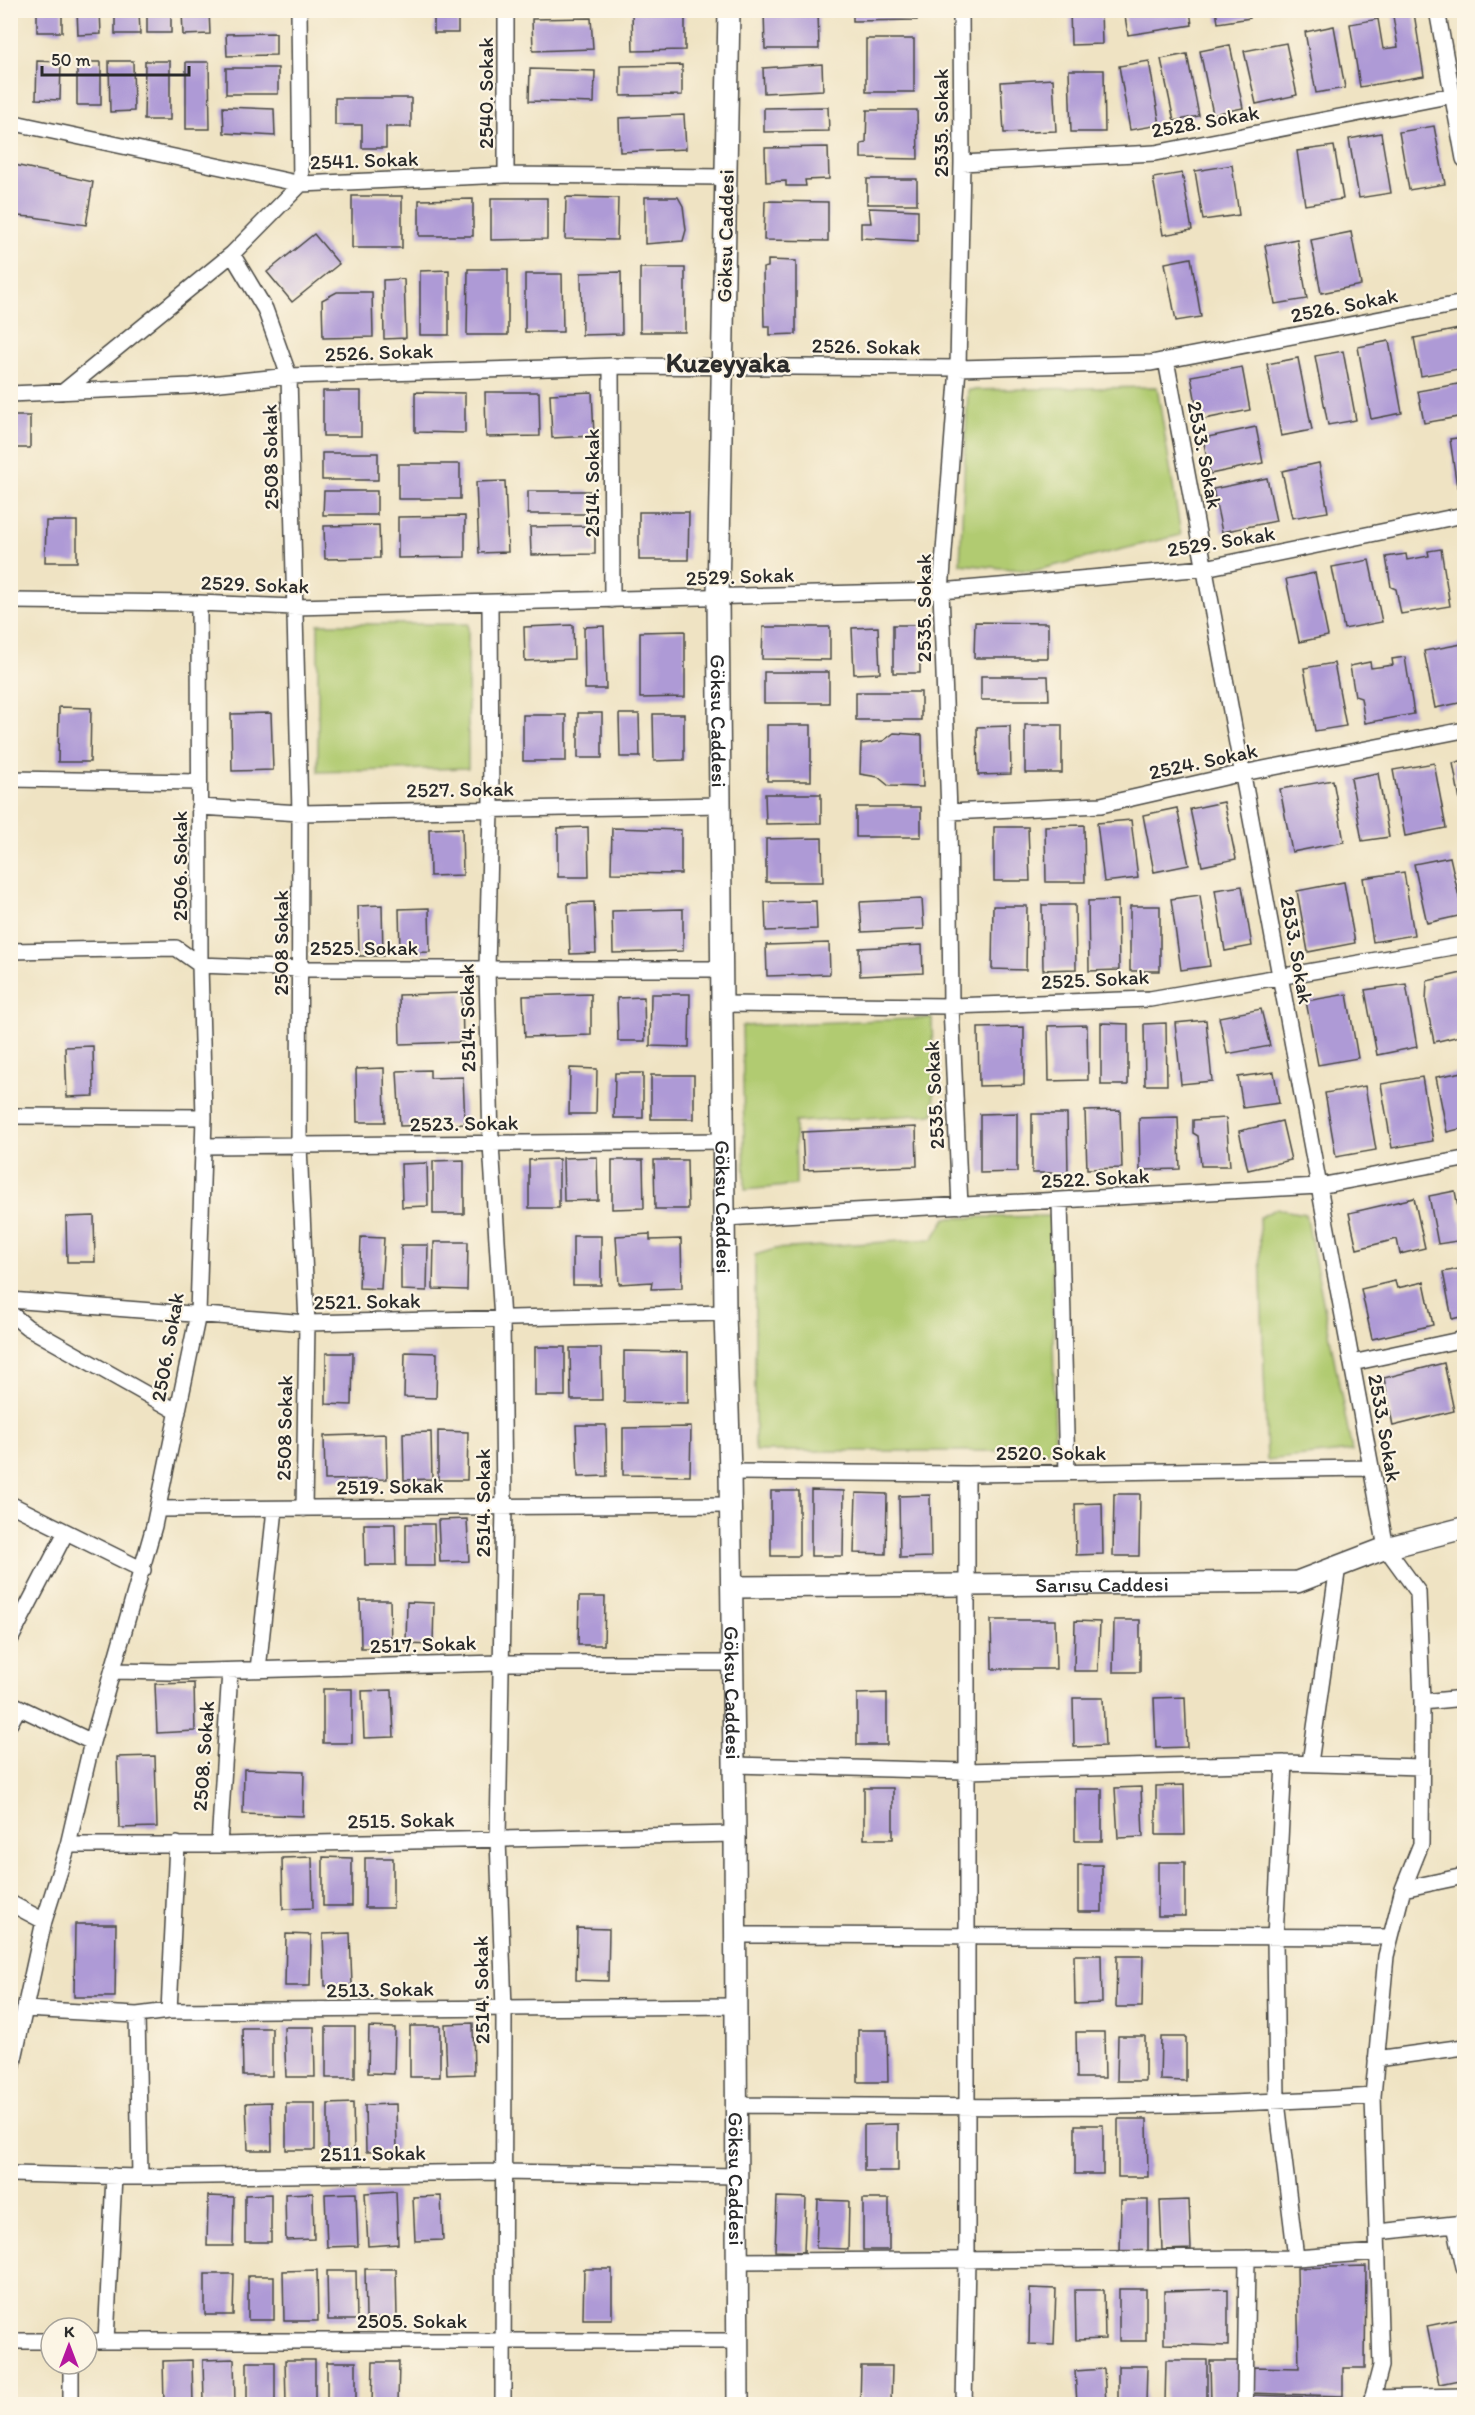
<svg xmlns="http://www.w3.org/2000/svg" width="1475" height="2415" font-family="Itim,sans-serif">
<rect width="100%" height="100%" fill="#fcf5e5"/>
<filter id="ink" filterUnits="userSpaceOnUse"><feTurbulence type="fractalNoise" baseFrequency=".0167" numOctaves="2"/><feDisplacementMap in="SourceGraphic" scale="12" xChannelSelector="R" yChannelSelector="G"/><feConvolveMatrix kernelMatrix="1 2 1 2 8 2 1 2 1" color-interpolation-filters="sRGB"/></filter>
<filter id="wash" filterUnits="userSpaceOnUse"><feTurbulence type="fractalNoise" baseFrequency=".008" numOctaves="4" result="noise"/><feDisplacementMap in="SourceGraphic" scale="24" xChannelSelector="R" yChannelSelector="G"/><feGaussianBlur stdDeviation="1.35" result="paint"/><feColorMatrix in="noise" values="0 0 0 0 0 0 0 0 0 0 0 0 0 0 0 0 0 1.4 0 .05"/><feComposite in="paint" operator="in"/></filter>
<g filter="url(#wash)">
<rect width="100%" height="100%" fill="#efe3c3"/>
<path fill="#b1cb71" stroke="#6e7b4e" stroke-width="1.5" d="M1157,387L1181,535L1033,571L960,564L968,390Z
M318,624H468V768L318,772Z
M932,1018L934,1114L795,1122L796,1185L745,1190L742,1026Z
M1275,1209L1306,1214L1352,1451L1267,1460L1259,1218Z
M1051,1216L1055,1451H755V1255L775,1249L933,1239L946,1218Z"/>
<g id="blocks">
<path fill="#ae9ad6" d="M37,10H62V32H37Z
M77,10H100L101,34L78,35Z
M115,10H139L140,34H115Z
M147,10H171V33H147Z
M182,10H209L210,34L183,35Z
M229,10H266V12L229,14Z
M434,10H458V33H434Z
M764,10H818L819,49H765Z
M853,10H917V20L853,21Z
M1070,10H1101L1102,44L1071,45Z
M1124,10H1190L1192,25L1128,35Z
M1216,10H1249L1250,18L1218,23Z
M685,11V50L633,51L632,12Z
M1414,13L1424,76L1360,87L1350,24L1378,19L1383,49L1398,47L1393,16Z
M591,18L593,49L533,51L532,19Z
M1334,26L1345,88L1316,93L1305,32Z
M276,33V55L227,56L226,34Z
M866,39H914V92H866Z
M1286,43L1297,95L1256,104L1244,51Z
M1230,45L1243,108L1213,114L1200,51Z
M1187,54L1199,116L1174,121L1161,59Z
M37,61L61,62L60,100L36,99Z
M109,61H133L134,111L110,112Z
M145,61H170V120H144Z
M1149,61L1160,125L1130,130L1119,66Z
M77,62H101V105H77Z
M186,62H209L210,129H186Z
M822,64L823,90L764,93L763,68Z
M682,65V95L621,96V66Z
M226,68H278V94H226Z
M530,69L595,71L594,103L529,101Z
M1069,70H1104L1105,132H1071Z
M1053,79L1056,131L1004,133L1001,82Z
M335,98H411V127H386V148H362V125H335Z
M223,107L274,109L275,136L224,133Z
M828,107L829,131L764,132V108Z
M867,110H917L918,159L861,158V144L866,143Z
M684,115L686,149L620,152L619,118Z
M1434,126L1445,184L1409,190L1399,132Z
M1381,133L1391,193L1359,198L1349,139Z
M1334,146L1343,199L1305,205L1297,151Z
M828,147L829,179L805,180L806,186H786V181L766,182L765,148Z
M10,164L93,182L86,225L33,217L16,216L10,220Z
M1232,165L1239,215L1203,220L1195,171Z
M1182,173L1192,230L1163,235L1153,178Z
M867,179H917V204H867Z
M352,196H402V248H352Z
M566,197L618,198L617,240L565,239Z
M645,197H678L683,206L686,230L683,241L645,244Z
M491,198H547V239L491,240Z
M473,199V236H419V200Z
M765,201L828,202V241L764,240Z
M869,208L918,210V241L861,238V223H871Z
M1351,232L1361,285L1321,293L1311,240Z
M314,234L339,264L292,302L267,272Z
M1297,239L1307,299L1275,304L1265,245Z
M1191,258L1201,317L1176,321L1165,263Z
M768,260L796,261V334L770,335V326H764L763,268L768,267Z
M640,268H685V332H640Z
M468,269H508V335H467Z
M449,270V335H420V271Z
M621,272L622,334L582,335L581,273Z
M525,274H562L563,332H525Z
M404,279L406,338L384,339L383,280Z
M337,292H372L373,337L323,338L322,300Z
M1464,328V368L1421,376L1414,338Z
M1389,341L1402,413L1371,419L1358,347Z
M1343,351L1356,420L1328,425L1315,356Z
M1298,358L1312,430L1281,436L1267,364Z
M1242,367L1250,410L1199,420L1191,376Z
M1464,383V416L1424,423L1418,391Z
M323,391H361V436H323Z
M415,392L465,393V433L415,432Z
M485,392H539L540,436L486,437Z
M592,392L594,436L552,438L550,394Z
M10,416H30V448H10Z
M1256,427L1263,463L1210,474L1203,438Z
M1464,437V485L1457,487L1450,439Z
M322,453H378V480H322Z
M1319,463L1328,512L1292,518L1282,471Z
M398,464H460V499H398Z
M1267,478L1276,521L1222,532L1213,489Z
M505,481L508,552L479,553L476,482Z
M324,491H377V515H323Z
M528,491H590V514H528Z
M639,512H689L688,560H639Z
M465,516V557L398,558V517Z
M46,521H77V562H45Z
M379,525L380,558L325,559L324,526Z
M595,526V554L531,555L530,527Z
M1441,549L1450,606L1401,614L1396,589L1391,587L1386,557L1406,554L1407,560L1429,556L1428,551Z
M1369,560L1382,622L1344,629L1332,567Z
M1315,573L1328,636L1299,642L1286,579Z
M975,622L1048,623V658H974Z
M573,625L574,659L525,661L524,627Z
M893,625H920V673H893Z
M604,626L606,689H585L584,627Z
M763,627H830V660L762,659Z
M878,627L880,673L854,674L852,628Z
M685,631V697L640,698V632Z
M1462,644L1464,660V702L1435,708L1424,651Z
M1405,657L1414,714L1365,723L1361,698L1355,696L1350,666L1370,662L1371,668L1393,665L1392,659Z
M1334,663L1346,726L1315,731L1304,668Z
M764,672H829V703H764Z
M981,676H1048L1049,700H981Z
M856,692H921V720H856Z
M59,707L91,708L90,762H58Z
M271,713L273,770L232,771L231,714Z
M578,713H602V758H578Z
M619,714H639L640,757H620Z
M653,714H684V760L654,761Z
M523,715H566V761H523Z
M767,725H811V781H767Z
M1025,725H1062V773H1025Z
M1010,726L1011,774L978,775L977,727Z
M894,733L922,735L923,787L889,786L878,777L860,774L861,744L883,741Z
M1464,760V817H1463L1453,763Z
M1434,763L1446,828L1405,836L1393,770Z
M1378,773L1389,837L1362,841L1351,778Z
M1333,780L1344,842L1292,852L1280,789Z
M765,794H821V823L766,824Z
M1224,802L1236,859L1202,866L1190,809Z
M856,807H921V837H856Z
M1177,808L1189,865L1154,872L1143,815Z
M1131,820L1138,878L1104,882L1097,823Z
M1084,825L1085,882H1046L1045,826Z
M588,827L589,877H558V828Z
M994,827H1028L1030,881H994Z
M462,828L463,875L430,876L429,829Z
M612,828L681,830V874L611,873Z
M822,838L823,882H766V839Z
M1450,857L1463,915L1427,923L1414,864Z
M1404,872L1414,935L1373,942L1363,878Z
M1344,882L1355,943L1308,952L1297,891Z
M1242,886L1252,946L1225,951L1215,890Z
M1200,895L1210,966L1181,970L1171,899Z
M922,899L924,929L862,932L860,902Z
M1118,900L1119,970L1089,971L1088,901Z
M816,901L817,929L766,931L765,902Z
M594,902L596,953L570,954L568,903Z
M382,905L383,956H359L358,906Z
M1042,905H1075L1076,969L1043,970Z
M993,906H1027L1026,970L992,969Z
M1130,906H1160V971H1130Z
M429,908L430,952L400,953L399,909Z
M683,909V951L613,953L612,911Z
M829,943L830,974L767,976L766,945Z
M922,945L923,973L860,976L859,948Z
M1462,973L1464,984V1035L1434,1042L1426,1002L1427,981Z
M1406,984L1417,1047L1377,1055L1365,990Z
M462,993L463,1042L400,1044L399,995Z
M591,994V1035L525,1037L523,996Z
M651,994H690L689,1047L650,1046Z
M1347,994L1358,1058L1318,1065L1306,1001Z
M644,997L645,1041H618L617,998Z
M1261,1009L1270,1046L1227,1054L1219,1017Z
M1206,1020L1212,1081L1181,1084L1175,1023Z
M1101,1023L1128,1024V1085H1101Z
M1166,1023L1167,1085H1145L1144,1024Z
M1087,1025L1088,1080L1049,1081L1048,1026Z
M1024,1027V1085L979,1086L978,1028Z
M93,1046L94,1096L67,1097L65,1047Z
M384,1068L385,1122H357L356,1069Z
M570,1068L597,1069L596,1114H569Z
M430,1070V1078L463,1077L465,1124L400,1126L397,1071Z
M1274,1072L1279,1103L1243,1108L1238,1077Z
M1463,1072L1464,1128L1447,1132L1436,1077Z
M615,1073H643V1118H614Z
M651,1075H694V1119H651Z
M1422,1077L1433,1141L1392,1148L1381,1084Z
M1365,1086L1376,1150L1336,1157L1325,1093Z
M1120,1110L1122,1168L1087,1169L1085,1111Z
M1017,1113V1172L980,1173V1114Z
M1032,1114H1067L1068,1173H1032Z
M1178,1117L1180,1169L1140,1170L1139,1118Z
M1226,1118L1230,1166H1201L1198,1136L1193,1133V1120Z
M1282,1121L1291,1160L1248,1170L1239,1131Z
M916,1127L917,1166L804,1170L802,1132Z
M597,1157L598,1200L564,1201L563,1158Z
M559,1159V1208H529V1160Z
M464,1160V1214H433V1161Z
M612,1160H643L644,1208L612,1209Z
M654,1160H687L688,1209H655Z
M427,1163L428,1206L402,1207L401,1164Z
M1455,1191L1464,1240L1438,1244L1429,1196Z
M1414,1198L1425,1248L1400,1254L1397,1239L1357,1249L1349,1213Z
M94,1216L95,1262H67L66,1217Z
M650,1234V1240L681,1239L682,1288L651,1289L652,1282L619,1284L616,1236Z
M573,1236H601V1285H573Z
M361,1237L384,1238L381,1289L359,1288Z
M434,1242H468L467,1290L433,1289Z
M401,1245H428L427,1291L401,1290Z
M1464,1268V1316L1452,1319L1443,1272Z
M1395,1281L1397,1288L1424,1282L1433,1325L1372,1339L1361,1289Z
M535,1347H565V1396H535Z
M570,1348H601L602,1400H571Z
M624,1351L688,1352V1403L624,1402Z
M405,1352L437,1353L436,1398L404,1397Z
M326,1353H353L352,1405L326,1404Z
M1444,1363L1454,1411L1393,1426L1384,1378Z
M576,1425H606L607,1476L578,1477Z
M691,1427L690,1476L623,1475V1428Z
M438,1431L468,1432L467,1480H438Z
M431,1432L432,1479L404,1480L403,1433Z
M386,1434L387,1479L325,1480L324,1436Z
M811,1490L844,1491L843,1556H811Z
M771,1491H799V1556H771Z
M856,1493L887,1494L886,1554L854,1553Z
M1114,1494H1140L1139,1556H1113Z
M930,1495L931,1557L900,1558L899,1496Z
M1102,1503L1103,1554L1076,1555L1075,1504Z
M467,1519L469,1561L440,1562L438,1520Z
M364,1524H395L396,1565H365Z
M406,1524H434L435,1566H406Z
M579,1597H605L604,1645H578Z
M360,1600H390L391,1648H361Z
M407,1602L434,1603L433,1645L406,1644Z
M991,1620H1055L1056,1669H992Z
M1114,1620H1140V1672H1113Z
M1075,1621L1100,1622L1098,1671H1074Z
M194,1683L195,1731L157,1733L155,1684Z
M323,1689H352V1743H323Z
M392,1690L394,1737L364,1738L362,1691Z
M887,1693V1745H857V1694Z
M1185,1697L1187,1747L1156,1748L1154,1698Z
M1073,1698H1103L1105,1746L1074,1747Z
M155,1756L157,1827L119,1828L117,1757Z
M244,1769L304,1771L303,1816L243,1814Z
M1184,1785L1185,1835H1156V1786Z
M1141,1787L1143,1837L1118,1838L1115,1788Z
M864,1788H893V1839H864Z
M1075,1789H1102V1841H1075Z
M312,1857L313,1908L283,1909L282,1858Z
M323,1857L352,1858V1906H323Z
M365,1858H393V1908H365Z
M1158,1862H1185V1916H1158Z
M1078,1865H1102V1912H1078Z
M75,1924H116L115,1997H74Z
M577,1928L609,1929L608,1981L576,1980Z
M350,1933L352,1985L325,1986L323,1934Z
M286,1934L311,1935L310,1986H285Z
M1074,1955H1101L1102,2003L1075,2004Z
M1117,1956H1143L1142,2007H1116Z
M473,2023L474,2074L447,2075L445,2024Z
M410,2026H440V2077H410Z
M284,2027H314L315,2077H286Z
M326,2027H355V2078H326Z
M369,2027L395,2028L394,2074L368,2073Z
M242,2028H272V2076H243Z
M858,2030H887L888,2082H858Z
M1076,2032H1104L1105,2078H1077Z
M1118,2036H1145V2081H1117Z
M1161,2037H1186V2081L1160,2080Z
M271,2102L272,2150H248L246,2103Z
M286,2103H315V2150H286Z
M353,2103L354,2151H328V2104Z
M396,2104L397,2151L366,2152L365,2105Z
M1118,2119H1147L1148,2177H1118Z
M898,2124V2171H864V2125Z
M1075,2125H1103V2174H1075Z
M396,2191L398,2244L368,2246L365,2193Z
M313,2193L314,2239L286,2240L285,2194Z
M356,2193L358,2246L327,2247L325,2194Z
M271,2194V2242H245V2195Z
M208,2196L234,2197L233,2246H207Z
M441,2196L443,2240L415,2241L413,2197Z
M777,2197L806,2198L804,2252L775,2251Z
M863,2199H889V2250H863Z
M818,2200L849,2201L848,2249L816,2248Z
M1121,2200H1148V2252H1120Z
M1189,2200L1191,2249L1162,2250L1160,2201Z
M1366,2266L1365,2368H1343V2396L1250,2393V2367L1299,2368L1297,2268Z
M365,2269H396L397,2318H366Z
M584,2269H612V2319H583Z
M317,2270L318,2321H284L283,2271Z
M327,2271H356L357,2320H328Z
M205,2274H234L233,2315H205Z
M248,2276H274V2320H248Z
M1030,2288L1056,2289L1054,2345L1029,2344Z
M1119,2289H1146V2341H1119Z
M1228,2289V2346L1164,2344V2291Z
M1075,2290H1104L1105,2339L1076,2340Z
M1461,2319L1464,2336V2379L1439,2384L1427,2326Z
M234,2359L235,2404H204L203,2360Z
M192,2360L193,2404H164L163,2361Z
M285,2360H315V2404H286Z
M1166,2360H1207V2404H1165Z
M1210,2361H1243V2404H1211Z
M247,2362H275V2404H247Z
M327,2362H356V2404H327Z
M373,2362H399L398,2404H372Z
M861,2366H892L891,2404H860Z
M1118,2366H1147L1146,2404H1118Z
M1104,2369L1106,2404H1077L1075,2371Z
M1250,2395L1344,2398V2404H1250Z"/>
</g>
</g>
<g filter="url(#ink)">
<use href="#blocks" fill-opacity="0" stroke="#484742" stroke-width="1.5"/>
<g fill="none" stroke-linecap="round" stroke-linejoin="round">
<g stroke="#484742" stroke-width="18">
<path id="street" d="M1437,10L1464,159
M10,122L301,184L506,175L726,177
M962,163L1155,153L1453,95
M506,175V10
M232,254L265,309L289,376L300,813L299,1146L307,1323L304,1509
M1166,360L1386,1548L1418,1592L1422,1702L1421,1844L1403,1889L1386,1956L1373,2096L1381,2366L1371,2404
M611,366L612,600
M63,392L232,254L301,184L299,10
M10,394L191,386L289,376L611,366L958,368L1151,363L1464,303
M10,601L199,603L294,607L941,591L1205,568L1464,515
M490,603L491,810L487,968L491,1144L502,1320L504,1505L498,1839L504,2009L503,2404
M10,779L199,782
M199,807L300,813L721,805
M949,812L1101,805L1243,773L1464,730
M10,951L176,948L200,965L301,969H723
M723,1004L951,1006L1150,999L1464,945
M10,1116L204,1117
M203,1146L725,1141
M1060,1202L1067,1473
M960,1206L951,1006L949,812L941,591L958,368L962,163L961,10
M725,1218L1319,1186L1464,1159
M10,1300L307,1323L725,1313
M10,1313L27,1327L178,1412
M1352,1363L1464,1339
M730,1472L967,1474L1371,1468
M10,1504L143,1570
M158,1509L731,1505
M10,1640L66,1532
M258,1670L275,1509
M114,1671L170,1672L499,1663H733
M1422,1702L1464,1698
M10,1703L92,1742
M10,1723L19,1707
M1284,1763L1275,1937L1277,2102L1296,2258
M1310,1763L1338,1566
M734,1765L966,1771L1284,1763L1421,1767
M68,1845H219L735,1834
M219,1845L230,1671
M1403,1889L1464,1876
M10,1903L44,1921
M736,1935L1390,1937
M25,2009L137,2015L169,2011L736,2006
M169,2011L177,1844
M137,2015L140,2177
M1376,2059L1464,2047
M10,2077L44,1921L68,1845L92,1742L154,1526L198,1314L204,1117L200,965L199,603
M736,2105C949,2107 1161,2110 1373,2096
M10,2174L140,2177L502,2172L737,2176
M1455,2224L1464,2267
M1378,2232L1464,2223
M738,2261L1296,2258L1378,2252
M10,2341H51
M87,2341H738
M106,2341L114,2176
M71,2364V2404
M1372,2398L1464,2396
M964,2404L967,2260V1474
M1245,2404L1247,2258"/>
</g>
<g stroke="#484742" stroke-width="24">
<g id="secondary">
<path id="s1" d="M729,10L718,597L725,1313L730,1472L735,1834L738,2404"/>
<path id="s2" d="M732,1587L1297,1582L1386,1548L1464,1528"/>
</g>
</g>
<use href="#street" stroke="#fff" stroke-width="15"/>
<use href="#secondary" stroke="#fff" stroke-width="21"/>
</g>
</g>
<g text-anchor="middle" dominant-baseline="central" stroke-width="4.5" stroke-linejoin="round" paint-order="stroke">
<g font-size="21" fill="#2b2b2b" stroke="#fcf5e5">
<text transform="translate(485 93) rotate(-90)">2540. Sokak</text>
<text transform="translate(1205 121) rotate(-10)">2528. Sokak</text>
<text transform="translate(940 123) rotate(-90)">2535. Sokak</text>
<text transform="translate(364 160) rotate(-2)">2541. Sokak</text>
<text transform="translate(725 236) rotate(-89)">Göksu Caddesi</text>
<text transform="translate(1344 305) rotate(-11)">2526. Sokak</text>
<text transform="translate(866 346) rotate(1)">2526. Sokak</text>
<text transform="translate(379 352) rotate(-2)">2526. Sokak</text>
<text transform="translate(1205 455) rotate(79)">2533. Sokak</text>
<text transform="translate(270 457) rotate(-91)">2508 Sokak</text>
<text transform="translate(591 483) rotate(-90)">2514. Sokak</text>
<text transform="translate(1221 541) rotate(-9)">2529. Sokak</text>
<text transform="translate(740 576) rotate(-2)">2529. Sokak</text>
<text transform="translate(255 584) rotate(2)">2529. Sokak</text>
<text transform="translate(923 608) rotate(-90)">2535. Sokak</text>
<text stroke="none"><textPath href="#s1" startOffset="711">Göksu Caddesi</textPath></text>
<text transform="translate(1203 761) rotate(-12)">2524. Sokak</text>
<text transform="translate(460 789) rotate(-1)">2527. Sokak</text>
<text transform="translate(179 866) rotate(-90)">2506. Sokak</text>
<text transform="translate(280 943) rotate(-90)">2508 Sokak</text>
<text x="364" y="947">2525. Sokak</text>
<text transform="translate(1297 950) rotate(80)">2533. Sokak</text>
<text transform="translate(1095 979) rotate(-3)">2525. Sokak</text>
<text transform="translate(467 1018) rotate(-91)">2514. Sokak</text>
<text transform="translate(934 1095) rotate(-93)">2535. Sokak</text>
<text transform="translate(464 1123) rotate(-1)">2523. Sokak</text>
<text transform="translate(1095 1178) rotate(-3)">2522. Sokak</text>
<text stroke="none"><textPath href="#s1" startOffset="1197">Göksu Caddesi</textPath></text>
<text transform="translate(367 1301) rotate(-1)">2521. Sokak</text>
<text transform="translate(167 1347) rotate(-80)">2506. Sokak</text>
<text transform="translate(284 1428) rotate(-89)">2508 Sokak</text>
<text transform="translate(1385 1428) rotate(80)">2533. Sokak</text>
<text x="1051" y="1452">2520. Sokak</text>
<text transform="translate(390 1486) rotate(-1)">2519. Sokak</text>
<text transform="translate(482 1503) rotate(-90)">2514. Sokak</text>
<text stroke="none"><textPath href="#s2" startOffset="370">Sarısu Caddesi</textPath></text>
<text transform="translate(423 1644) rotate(-2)">2517. Sokak</text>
<text stroke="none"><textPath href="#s1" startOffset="1683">Göksu Caddesi</textPath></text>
<text transform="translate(203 1756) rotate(-86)">2508. Sokak</text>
<text transform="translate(401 1820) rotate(-1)">2515. Sokak</text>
<text transform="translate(380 1989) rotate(-1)">2513. Sokak</text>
<text transform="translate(481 1990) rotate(-91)">2514. Sokak</text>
<text transform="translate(373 2153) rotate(-1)">2511. Sokak</text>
<text stroke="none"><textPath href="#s1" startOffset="2169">Göksu Caddesi</textPath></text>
<text x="412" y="2320">2505. Sokak</text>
</g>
<g font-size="27" font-weight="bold" fill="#2b2b2b" stroke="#fcf5e5">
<text x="728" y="362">Kuzeyyaka</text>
</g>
</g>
<rect width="1475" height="2415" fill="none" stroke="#fcf5e5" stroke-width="36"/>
<g transform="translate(69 2346)"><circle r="28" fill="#fcf5e5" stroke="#a8a49b" stroke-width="1.5"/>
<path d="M0-4.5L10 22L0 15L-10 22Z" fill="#b5179e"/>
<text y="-9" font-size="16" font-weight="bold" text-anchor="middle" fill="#2b2b2b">K</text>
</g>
<path d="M42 66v9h147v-9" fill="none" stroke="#2b2b2b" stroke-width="3"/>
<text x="51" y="66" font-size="18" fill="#2b2b2b" stroke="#fcf5e5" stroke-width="4.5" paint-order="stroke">50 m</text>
</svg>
